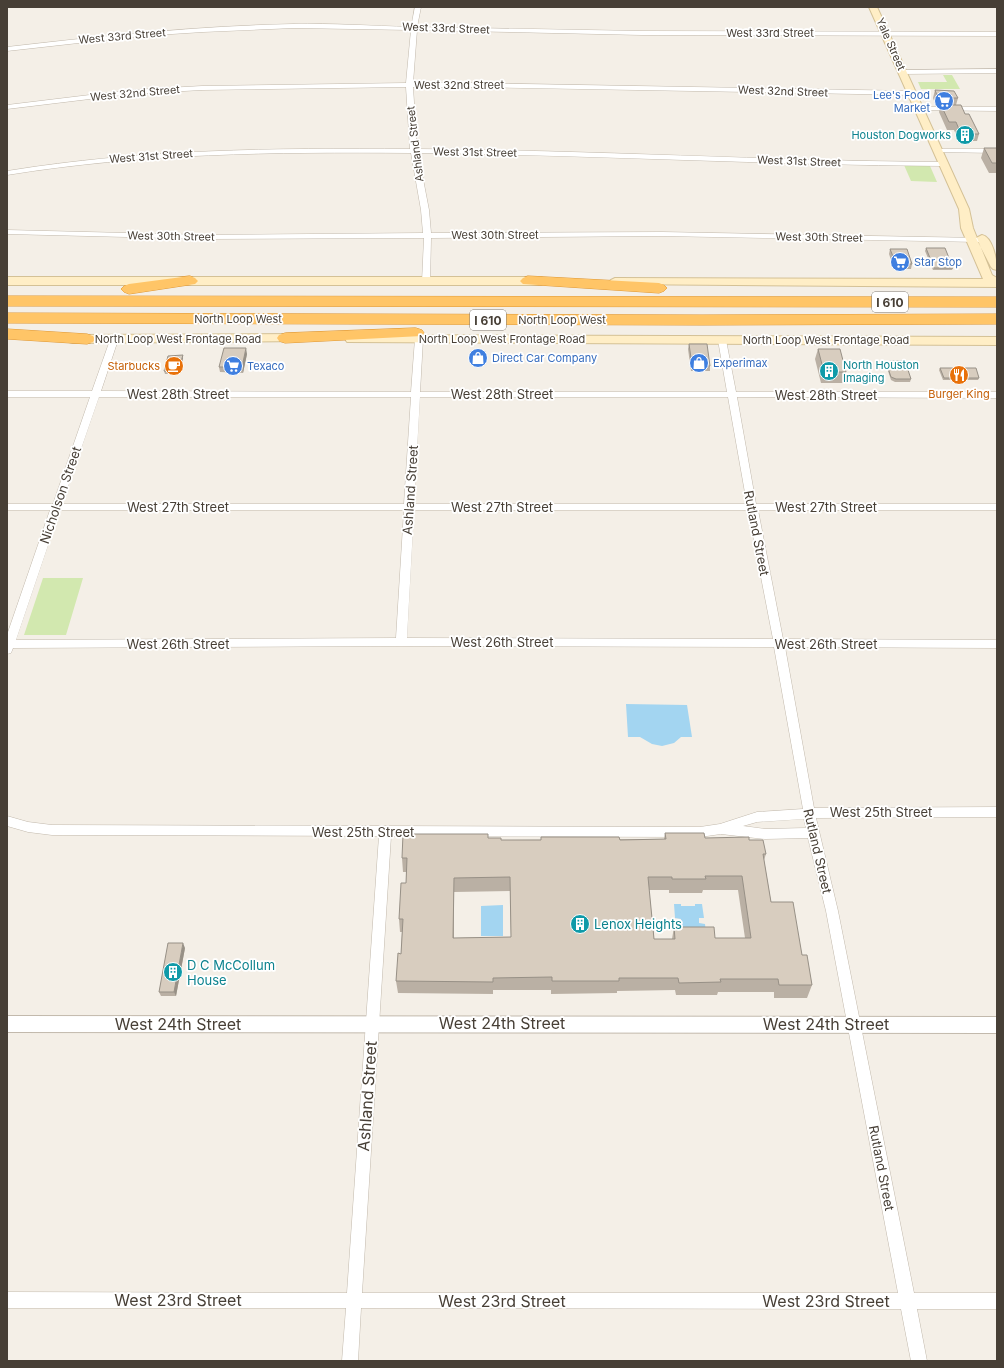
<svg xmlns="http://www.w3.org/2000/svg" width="1004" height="1368" font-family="Inter,sans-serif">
<rect width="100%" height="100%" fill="#f4efe7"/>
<path fill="#d2e8af" d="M943,75H952L960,89H921L918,82H947Z
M904,165L930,166L937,182L911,181Z
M43,578H83L66,635H24Z"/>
<path fill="#a3d5f1" d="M626,704L687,705L692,737H681L674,743L662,746L652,744L640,737H628Z
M674,904H681V906H695V904H702L704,918H699V923L705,924L706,933L677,934L676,923H681V919L675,918Z
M503,905V936H481V906Z"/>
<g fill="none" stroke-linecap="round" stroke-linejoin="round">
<g stroke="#c2b9ac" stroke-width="1">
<path id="minor" d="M415,7H421L417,27L642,31L997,32V36L642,35L417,30L413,83H472L912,91L915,93L912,95L472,87H413L417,149C593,150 768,161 944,162L948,164L944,166C769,165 593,155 418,153L429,210L431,233L662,232L980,238L984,240L980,242L662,236L431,238L430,282L426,284L422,282L424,238L207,239L7,234V230L207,235L423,233L421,210L411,153C274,152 142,153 7,175V171C142,149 274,148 410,149L406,87L202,90L131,94L7,109V105L131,90L202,86L406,83L411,30L294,28L203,32L141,36L7,51V47C102,36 197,26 293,24C332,23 372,26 411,27Z
M997,69V73L903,74L900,72L903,70Z
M919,107H997V111L917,110L916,109Z
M938,149H997V153L936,152V150Z
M419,336L423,339L420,392H727L718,340L722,337L726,340L736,392H997V398L737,397L756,504H997V510H758L783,639L997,640V648L785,647L814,808L997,807V817L816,818L838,911L914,1293H997V1309H917L927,1361H911L901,1309L361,1308L358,1361H342L346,1308H7V1292L347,1293L379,836L52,835L28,832L7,826V816L28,822L52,825L700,827L720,824L757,812L803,809L774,647L401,646L13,648L11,653L7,654V635L50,510H7V504H53L90,397H7V391H92L110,340L114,337L118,340L101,391L411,392L415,339ZM99,397H411L404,504H62ZM420,397H728L747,504H414ZM60,510H404L396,638L16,640ZM414,510H748L773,639L407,638ZM804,819L806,828L765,829L743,826L757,822ZM721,834L765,839L808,838L826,911L898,1293H362L391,836L700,837Z"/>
</g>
<g stroke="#c2b9ac" stroke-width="2">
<path id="tertiary" d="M7,1016L997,1017V1033L7,1032Z"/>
</g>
<g stroke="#d4c196" stroke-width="2">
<path id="secondary" d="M869,7H877L969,209L973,228L992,275L997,278V287L611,284L609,282L611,280L615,278L983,279L961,228L959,209Z
M982,235C993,237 997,261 997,270L993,269L991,267L976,238Z
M7,277H541L545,279L547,281L545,283L541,285H7Z
M299,334L303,335L305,338L303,341L73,343L69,342L67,339L69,336L73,335Z
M351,335L997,337V345L347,342L345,339L347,336Z"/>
</g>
<g stroke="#df9836" stroke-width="1">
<path id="motorway" d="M190,276L195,278L198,281L195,284L129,294L124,292L121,289L124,286L129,284Z
M528,276L659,283L664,285L667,288L664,291L659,293L523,284L520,281L523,278Z
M7,296L997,297V307L7,306Z
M7,313L702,315L997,314V324L702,325L7,323Z
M416,328L422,330L424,333L422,336L285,343L279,341L277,338L279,335L285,333Z
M7,329L87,334L93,336L95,339L93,342L87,344L7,339Z"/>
</g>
<use href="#minor" fill="#fff" fill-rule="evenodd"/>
<use href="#tertiary" fill="#fff" fill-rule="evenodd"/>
<use href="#secondary" fill="#ffeec6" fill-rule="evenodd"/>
<use href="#motorway" fill="#ffc567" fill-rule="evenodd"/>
</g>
<path fill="#bab0a4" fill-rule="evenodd" d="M935,90L958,98L956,105L965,114L979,134L977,141H959L954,130H947L939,112L941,106H936L933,98Z
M984,148H997V173H989L981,158Z
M926,248L953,268L952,270H933L925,251Z
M890,249L912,264L911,269H894L889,254Z
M689,344L710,366V371H691L688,349Z
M818,349L846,372L844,383H821L815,359Z
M247,354L243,373L220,372L219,367Z
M183,358L179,374H165L164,371Z
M890,361L911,379L910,382H895L891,380L888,371V368H891L890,363Z
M940,368L979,378L978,380H943L939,370Z
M665,833L705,838L749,840L766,854L764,860L771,902L802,955L812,985L807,998H774V992H718L717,995H676L675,990L617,991V993L551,994V990H493V994L398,993L396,981L401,954L402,932H400L399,919L406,883V872H403L402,858L488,838L501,840L664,839ZM649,890H669V893H702L703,890H738L745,938H715L674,927L672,939H654ZM510,891L511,937L454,938V892Z
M185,948L176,996H161L159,992Z"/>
<path fill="#979086" d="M246,348L247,354L243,373L242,367Z
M183,355V358L179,374L178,371Z
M454,878V892L453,951V938Z
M183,943L185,948L176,996L174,992Z"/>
<path fill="#d8cdbf" stroke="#979086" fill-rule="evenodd" d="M935,90L954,91L958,98H938Z
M941,105H961L965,114H969L979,134H961L956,122H949Z
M984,148H997V163H992Z
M926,248H945L953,268H934Z
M890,249H907L912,264H896Z
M689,344H707L710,366L692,365Z
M224,348H246L242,367H219Z
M818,349H840L846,372H824Z
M183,355L178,371H164L168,356Z
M890,361H905L911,379H896L891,377L888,368H893Z
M940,368H976L979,378H944Z
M665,833H704L705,838L749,837V840H763L766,854H763L771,902H793L802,955H807L812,985H779L778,979H720L721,982L679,983L678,978H619V981H552V977L493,978V982L396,981L398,953L401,954L403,919H399L401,883H406L407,858H402L403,834H488V838H501V840H541V837H619L620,840L666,839ZM705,876H742L751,938H715L714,927H674L675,939H654L648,877H672V879H706ZM510,877L511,937L453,938L454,878Z
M168,943H183L174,992H159Z"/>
<defs>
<g id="supermarket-disc" transform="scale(1)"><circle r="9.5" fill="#3f7fe0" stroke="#fff"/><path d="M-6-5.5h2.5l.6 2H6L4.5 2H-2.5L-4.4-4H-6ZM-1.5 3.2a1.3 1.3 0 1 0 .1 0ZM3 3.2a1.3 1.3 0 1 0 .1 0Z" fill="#fff"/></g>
<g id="building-disc" transform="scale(1)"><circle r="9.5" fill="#0f9aa8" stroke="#fff"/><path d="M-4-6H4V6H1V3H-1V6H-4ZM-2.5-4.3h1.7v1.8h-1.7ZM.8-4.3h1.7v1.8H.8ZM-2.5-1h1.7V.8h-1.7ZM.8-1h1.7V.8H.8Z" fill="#fff"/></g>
<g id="shop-disc" transform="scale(1)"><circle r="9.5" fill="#3f7fe0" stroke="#fff"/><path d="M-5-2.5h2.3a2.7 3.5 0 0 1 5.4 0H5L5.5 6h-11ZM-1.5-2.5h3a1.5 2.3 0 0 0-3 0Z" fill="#fff"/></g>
<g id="cafe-disc" transform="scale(1)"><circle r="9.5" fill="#e8710a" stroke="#fff"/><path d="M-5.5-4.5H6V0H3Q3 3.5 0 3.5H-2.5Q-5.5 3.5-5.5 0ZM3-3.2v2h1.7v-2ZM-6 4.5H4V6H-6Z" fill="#fff"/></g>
<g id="restaurant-disc" transform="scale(1)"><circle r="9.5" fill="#e8710a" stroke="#fff"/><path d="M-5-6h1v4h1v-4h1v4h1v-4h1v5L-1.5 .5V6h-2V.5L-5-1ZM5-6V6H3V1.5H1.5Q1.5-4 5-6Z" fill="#fff"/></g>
</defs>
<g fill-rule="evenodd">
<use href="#supermarket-disc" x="944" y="101"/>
<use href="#building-disc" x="965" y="135"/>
<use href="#supermarket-disc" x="900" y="262"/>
<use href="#shop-disc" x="478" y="358"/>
<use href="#shop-disc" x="699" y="363"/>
<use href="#cafe-disc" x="174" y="366"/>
<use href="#supermarket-disc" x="233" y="366"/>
<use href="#building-disc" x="829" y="371"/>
<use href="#restaurant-disc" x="959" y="375"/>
<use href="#building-disc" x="580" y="924"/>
<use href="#building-disc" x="173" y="972"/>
</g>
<g text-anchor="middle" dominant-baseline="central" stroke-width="3.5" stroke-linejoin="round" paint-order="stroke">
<g font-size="11" fill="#473f36" stroke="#fff">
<text transform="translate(446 28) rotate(2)">West 33rd Street</text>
<text x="770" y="33">West 33rd Street</text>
<text transform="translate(122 36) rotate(-5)">West 33rd Street</text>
<text transform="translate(891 44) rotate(66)">Yale Street</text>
<text x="459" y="85">West 32nd Street</text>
<text transform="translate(783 91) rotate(2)">West 32nd Street</text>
<text transform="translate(135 93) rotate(-5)">West 32nd Street</text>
<text transform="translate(415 144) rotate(-97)">Ashland Street</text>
<text transform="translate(475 152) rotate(1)">West 31st Street</text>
<text transform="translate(151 156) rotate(-4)">West 31st Street</text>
<text transform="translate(799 161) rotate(2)">West 31st Street</text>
<text x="495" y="235">West 30th Street</text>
<text transform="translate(171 236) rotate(1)">West 30th Street</text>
<text transform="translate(819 237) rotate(1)">West 30th Street</text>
<text x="238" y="319">North Loop West</text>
<text x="562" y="320">North Loop West</text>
<text x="178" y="339">North Loop West Frontage Road</text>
<text x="502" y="339">North Loop West Frontage Road</text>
<text x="826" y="340">North Loop West Frontage Road</text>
</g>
<g font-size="11" fill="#366cbe" stroke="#fff" text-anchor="start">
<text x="930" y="95" text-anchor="end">Lee's Food<tspan x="930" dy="13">Market</tspan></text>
<text x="914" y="262">Star Stop</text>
<text x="492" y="358">Direct Car Company</text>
<text x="713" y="363">Experimax</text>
<text x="247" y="366">Texaco</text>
</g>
<g font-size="11" fill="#0d838f" stroke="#fff" text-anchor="end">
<text x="951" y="135">Houston Dogworks</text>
<text x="843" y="365" text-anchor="start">North Houston<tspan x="843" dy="13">Imaging</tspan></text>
</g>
<g font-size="11" fill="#c56008" stroke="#fff" text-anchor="end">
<text x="160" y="366">Starbucks</text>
<text x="959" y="394" text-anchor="middle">Burger King</text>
</g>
<g fill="#fff" stroke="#7e7972" stroke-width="1">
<rect x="872" y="292" width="36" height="20" rx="3"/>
<rect x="470" y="310" width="36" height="20" rx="3"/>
</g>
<g font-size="12" font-weight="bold" fill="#473f36">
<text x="890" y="302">I 610</text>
<text x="488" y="320">I 610</text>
</g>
<g font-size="13" fill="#473f36" stroke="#fff">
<text x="178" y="394">West 28th Street</text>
<text x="502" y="394">West 28th Street</text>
<text x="826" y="395">West 28th Street</text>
<text transform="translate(410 490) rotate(-86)">Ashland Street</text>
<text transform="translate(60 495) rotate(-71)">Nicholson Street</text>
<text x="178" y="507">West 27th Street</text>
<text x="502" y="507">West 27th Street</text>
<text x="826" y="507">West 27th Street</text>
<text transform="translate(757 533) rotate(79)">Rutland Street</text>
<text x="502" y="642">West 26th Street</text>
<text x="178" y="644">West 26th Street</text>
<text x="826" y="644">West 26th Street</text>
<text x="881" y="812">West 25th Street</text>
<text x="363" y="832">West 25th Street</text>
<text transform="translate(818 851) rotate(77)">Rutland Street</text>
<text transform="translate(882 1168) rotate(79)">Rutland Street</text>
</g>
<g font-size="13" fill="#0d838f" stroke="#fff" text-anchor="start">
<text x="594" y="924">Lenox Heights</text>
<text x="187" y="965">D C McCollum<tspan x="187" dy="15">House</tspan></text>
</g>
<g font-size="16" fill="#473f36" stroke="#fff">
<text x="502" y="1023">West 24th Street</text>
<text x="178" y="1024">West 24th Street</text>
<text x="826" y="1024">West 24th Street</text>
<text transform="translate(367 1096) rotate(-86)">Ashland Street</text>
<text x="178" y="1300">West 23rd Street</text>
<text x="502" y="1301">West 23rd Street</text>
<text x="826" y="1301">West 23rd Street</text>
</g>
</g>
<rect width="1004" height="1368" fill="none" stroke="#473f36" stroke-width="16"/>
</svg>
